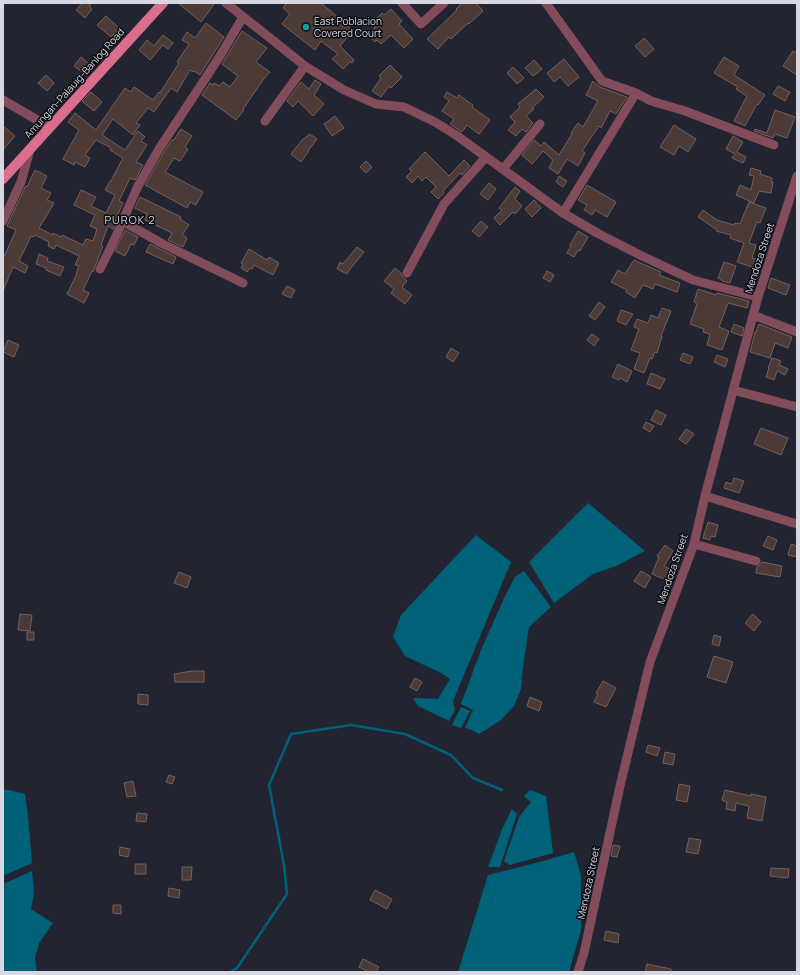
<svg xmlns="http://www.w3.org/2000/svg" width="800" height="975" font-family="Manrope,sans-serif">
<rect width="100%" height="100%" fill="#232432"/>
<path fill="#006279" d="M588,503L645,551L616,566L593,574L554,603L529,562Z
M476,535L511,562L453,701L455,710L449,721L418,706L413,698L438,699L450,679L441,673L405,656L393,637L401,615Z
M524,571L551,607L529,627L523,667L521,689L514,706L501,720L479,734L470,729L465,728L473,710L461,704L481,650L505,596L515,577Z
M461,707L470,711L461,728L452,725Z
M3,789L25,794L28,816L32,863L3,876Z
M530,790L546,796L553,853L510,865L504,861L519,817L531,802L524,796Z
M512,809L517,814L500,867H488L503,827Z
M574,852L581,875V930L569,972H458L488,875L547,860Z
M32,871L34,893L31,909L53,923L39,943L35,958L37,972H3V884Z"/>
<g fill="none" stroke-linecap="round" stroke-linejoin="round">
<path stroke="#006279" stroke-width="2.5" d="M230,972L237,968L287,894L284,865L269,785L291,734L351,725L405,734L451,755L473,778L502,790"/>
</g>
<path fill="#4c3a37" stroke="#74605c" d="M82,3H92L89,6L92,9L85,18L76,10Z
M178,3H215L201,22Z
M287,3H321L353,30L340,46L354,60L352,63L350,62L343,69L332,59L338,54L321,41L315,50L282,24L290,14L283,8Z
M462,3H476L483,11L469,24L468,23L451,39L449,37L438,49L427,39L457,10L456,9Z
M391,9L402,21L399,24L413,39L404,48L391,35L381,44L377,40L375,42L368,35L375,28H374L376,26L373,22L382,13L384,15Z
M106,16L119,28L111,37L97,25Z
M206,23L224,37L200,75L194,71L193,72L190,70L177,92L171,88L154,112L148,108L136,123L140,125L133,135L113,119L102,135L125,150L138,131L145,137L141,141L147,145L136,162L143,165L135,180L130,178L119,201L123,203L117,216L113,229L108,226L101,245L103,246L93,272L92,271L83,290L89,293L84,303L67,294L77,274H76L79,266L75,265L79,256L56,245L54,249L48,246L49,242L35,235L34,237L31,236L19,261L28,266L25,273L13,267L3,291V259L16,230L7,226L25,187L26,186L27,187L35,170L47,176L41,188L51,193L47,200L54,203L39,228L53,235V233L61,237L62,235L83,245L86,239L93,241L97,229L90,226L95,215L74,205L81,190L96,197L91,206L106,213L115,195L105,190L110,181H111L123,158L110,150L111,148L96,140L85,155L90,158L85,167L75,162L74,165L63,159L79,130L68,122L75,113L96,130L125,88L131,92L134,87L153,100L159,92L160,93L165,85L179,63L177,62L189,44L182,40L187,32L195,38Z
M242,31L267,48L256,62L270,72L263,80L243,109L244,110L236,120L202,95L210,83L213,85L214,83L220,86L223,82L230,87L238,76L222,64Z
M163,35L173,43L168,49L163,45L150,60L139,50L147,40L154,46Z
M644,38L654,49L645,57L635,46Z
M793,51L797,53V75L783,66Z
M81,57L89,64L82,72L74,66Z
M724,57L739,66L734,75L765,95L758,105L757,104L745,126L734,121L747,96L736,89L738,87L714,73Z
M564,59L579,77L568,86L560,77L554,82L547,73Z
M534,60L542,69L533,76L525,68Z
M390,65L402,77L391,88L389,86L381,97L372,91L381,78L379,76Z
M513,67L524,78L517,84L507,73Z
M46,75L54,83L47,91L38,83Z
M315,80L321,84L314,95L324,104L313,116L298,101L293,107L287,101L301,82L309,89Z
M593,81L600,87L627,97L616,114L610,111L601,128L599,126L582,151L585,153L578,166L567,159L558,174L549,168L553,160L543,151L532,164L522,155L534,140L541,146L544,142L559,155L572,134L571,133L578,123L583,127L598,101L586,95Z
M778,86L790,92L785,101L773,94Z
M536,89L544,97L532,108L534,109L526,116L533,123L526,132L522,129L516,136L508,130L515,122L510,117L520,107L518,104Z
M91,92L102,102L94,111L82,101Z
M447,92L457,98L459,95L473,105L472,107L490,120L479,134L467,125L462,132L450,124L454,119L442,111L449,101L444,97Z
M775,110L795,117L787,138L775,134L773,138L754,131L755,129L767,133Z
M335,116L344,128L332,136L324,124Z
M674,125L696,139L688,152L679,146L674,155L660,147Z
M3,126L15,136L3,150Z
M181,129L192,136L185,147L188,149L180,161L174,158L165,172L203,192L196,205L190,202L187,208L145,185L164,152L172,140H174Z
M310,134L317,139L308,151H309L301,162L291,154L302,140Z
M733,136L743,142L737,152L746,157L743,163L732,158L735,154L726,149Z
M425,152L449,176L464,160L470,166L462,175L460,173L443,191L444,193L438,199L431,192L436,187L426,177L422,181L418,176L412,183L406,177L412,171L409,169Z
M366,161L372,167L366,173L360,167Z
M751,168L761,171L760,174L772,178L771,182H773L771,193L759,191L754,203L736,195L740,185L751,190L754,176L749,175Z
M559,176L567,181L563,187L556,182Z
M489,183L496,189L488,200L480,194Z
M587,185L616,202L607,217L595,210L592,215L584,210L587,205L578,200Z
M515,187L520,191L515,199L522,206L515,214L513,212L500,225L494,218L502,210L499,208Z
M140,197L181,217L180,219L189,225L182,235L187,238L183,247L168,240L172,233L145,220L147,214L135,208Z
M534,200L541,208L532,217L525,209Z
M749,202L766,208L760,223L757,222L749,243L756,245L752,258L758,260L755,268L737,262L744,243L730,238L731,235L716,231L717,230L698,217L703,210L717,220L734,225L735,223L740,224Z
M481,221L488,227L479,237L472,231Z
M125,230L138,237L134,245L131,244L125,256L115,251Z
M578,231L588,237L580,251L578,250L574,257L567,253L571,246L570,245Z
M150,244L176,257L173,264L146,252Z
M357,247L364,252L351,268L347,274L337,269L340,262L343,264Z
M249,249L267,260L269,257L279,263L273,275L254,265L252,269L250,268L247,272L241,268L243,264L241,263Z
M39,254L48,258L47,261L64,267L60,276L46,270V268L36,264Z
M634,260L661,272L659,275L680,283L677,292L655,284L653,289L643,285L635,298L626,292L627,290L611,282L618,270L625,274Z
M724,262L736,266L730,283L722,281V280L718,278Z
M395,268L401,273L402,276L407,281L402,287L412,295L405,304L391,293L394,289L384,281Z
M547,271L554,275L550,282L543,278Z
M771,278L790,285L786,295L768,288Z
M287,286L295,290L291,298L282,294Z
M698,289L716,295L717,293L749,301L747,308L728,303L719,327L729,331L722,350L707,345L710,334L703,332L704,329L690,324L697,304L694,302Z
M599,302L605,307L595,320L589,316Z
M662,308L671,311L661,336H662L657,353L655,352L652,359L650,358L644,373L634,369L640,353L631,350L639,329L634,327L637,319L648,323L651,315L658,318Z
M621,310L633,314L626,325L617,321Z
M734,324L744,328L742,336L731,332Z
M759,324L792,337L788,348L775,343L770,358L750,352L755,332H756Z
M592,334L599,339L594,346L587,340Z
M8,340L19,345L14,357L3,352Z
M451,348L459,353L453,362L446,357Z
M683,353L693,357L690,364L680,360Z
M717,355L728,359L725,367L714,362Z
M772,358L781,361L779,365L788,369L785,375L777,371L774,380L766,377L769,368H768Z
M618,364L632,371L627,382L620,378L619,380L612,377Z
M651,373L665,379L660,389L647,384Z
M656,410L666,415L661,425L651,420Z
M646,422L654,426L650,432L643,428Z
M761,428L788,438L781,455L754,444Z
M686,429L694,434L686,444L679,439Z
M734,478L744,481L739,493L724,488L726,482L732,484Z
M708,522L718,525L715,537L711,536L710,540L703,538Z
M768,536L777,540L773,550L763,546Z
M791,544L797,546V557L788,555Z
M665,545L673,551L664,566L671,570L666,580L652,574L659,557L657,556Z
M762,562L782,566L780,577L756,573L757,567L760,565Z
M641,571L651,577L645,588L634,581Z
M179,572L191,577L187,588L174,583Z
M20,614L32,615L30,631L18,630Z
M753,614L761,622L754,631L745,623Z
M27,632H34V640H27Z
M714,635L721,637L719,646L712,644Z
M714,656L733,662L726,683L707,677Z
M192,671H204V682H175L174,674Z
M415,678L422,682L417,691L410,687Z
M603,681L616,688L606,707L594,702L598,694L596,693Z
M138,694L148,695V705L138,704Z
M530,697L542,702L539,711L527,706Z
M648,745L660,748L657,756L646,752Z
M665,752L675,754L673,765L663,763Z
M169,775L175,777L172,784L166,782Z
M133,781L136,796L127,797L124,783Z
M679,784L690,786L687,802L676,800Z
M725,790L751,796V794L766,797L762,821L747,818L749,806L736,803L735,811L726,809L727,802L722,800Z
M137,813L147,814L146,822L136,821Z
M689,838L701,840L698,854L686,852Z
M613,845L620,846L617,857L611,856Z
M120,847L130,849L128,857L119,855Z
M135,864H146V874H135Z
M182,867H192L191,880H182Z
M771,868L789,869L788,878L770,876Z
M169,888L180,890L179,898L168,896Z
M375,890L392,899L387,909L370,900Z
M113,905H121V914L113,913Z
M606,931L619,934L618,943L604,940Z
M363,959L379,967L376,972H369L359,967Z
M647,964L671,969V972H645Z"/>
<g fill="none" stroke-linecap="round" stroke-linejoin="round">
<path stroke="#824c5a" stroke-width="9" d="M226,3L305,66L344,90L376,104L404,107L435,122L456,135L563,213L599,234L644,257L693,280L758,297
M402,3L421,24L444,3
M546,3L602,81L636,93L651,101L685,111L774,145
M3,100L49,127
M265,121L305,66
M503,169L540,124
M563,213L636,93
M3,221L21,182L30,150
M122,221L161,243L243,283
M100,269L113,243L138,186L159,149L220,56L243,17
M407,273L444,204L486,157
M753,315L797,332
M733,390L797,407
M705,496L797,524
M694,544L756,561
M578,972L584,953L620,786L650,662L694,544L705,496L758,297L797,176"/>
<path stroke="#dc6e8d" stroke-width="10" d="M3,179L163,3"/>
</g>
<circle fill="#0f9aa8" stroke="#0d0e14" stroke-width="1.5" cx="306" cy="27" r="4"/>
<g text-anchor="middle" dominant-baseline="central" stroke-width="3" stroke-linejoin="round" paint-order="stroke">
<g font-size="10" fill="#d7d8e2" stroke="#0d0e14" text-anchor="start">
<text x="314" y="21">East Poblacion<tspan x="314" dy="12">Covered Court</tspan></text>
</g>
<g font-size="10" fill="#d7d8e2" stroke="#0d0e14">
<text transform="translate(74 83) rotate(-48)">Amungan-Palauig-Banlog Road</text>
<text transform="translate(759 258) rotate(-72)">Mendoza Street</text>
<text transform="translate(672 569) rotate(-71)">Mendoza Street</text>
<text transform="translate(588 883) rotate(-78)">Mendoza Street</text>
</g>
<g font-size="11" letter-spacing="1" fill="#d7d8e2" stroke="#0d0e14">
<text x="130" y="219">PUROK 2</text>
</g>
</g>
<rect width="800" height="975" fill="none" stroke="#d7d8e2" stroke-width="8"/>
</svg>
